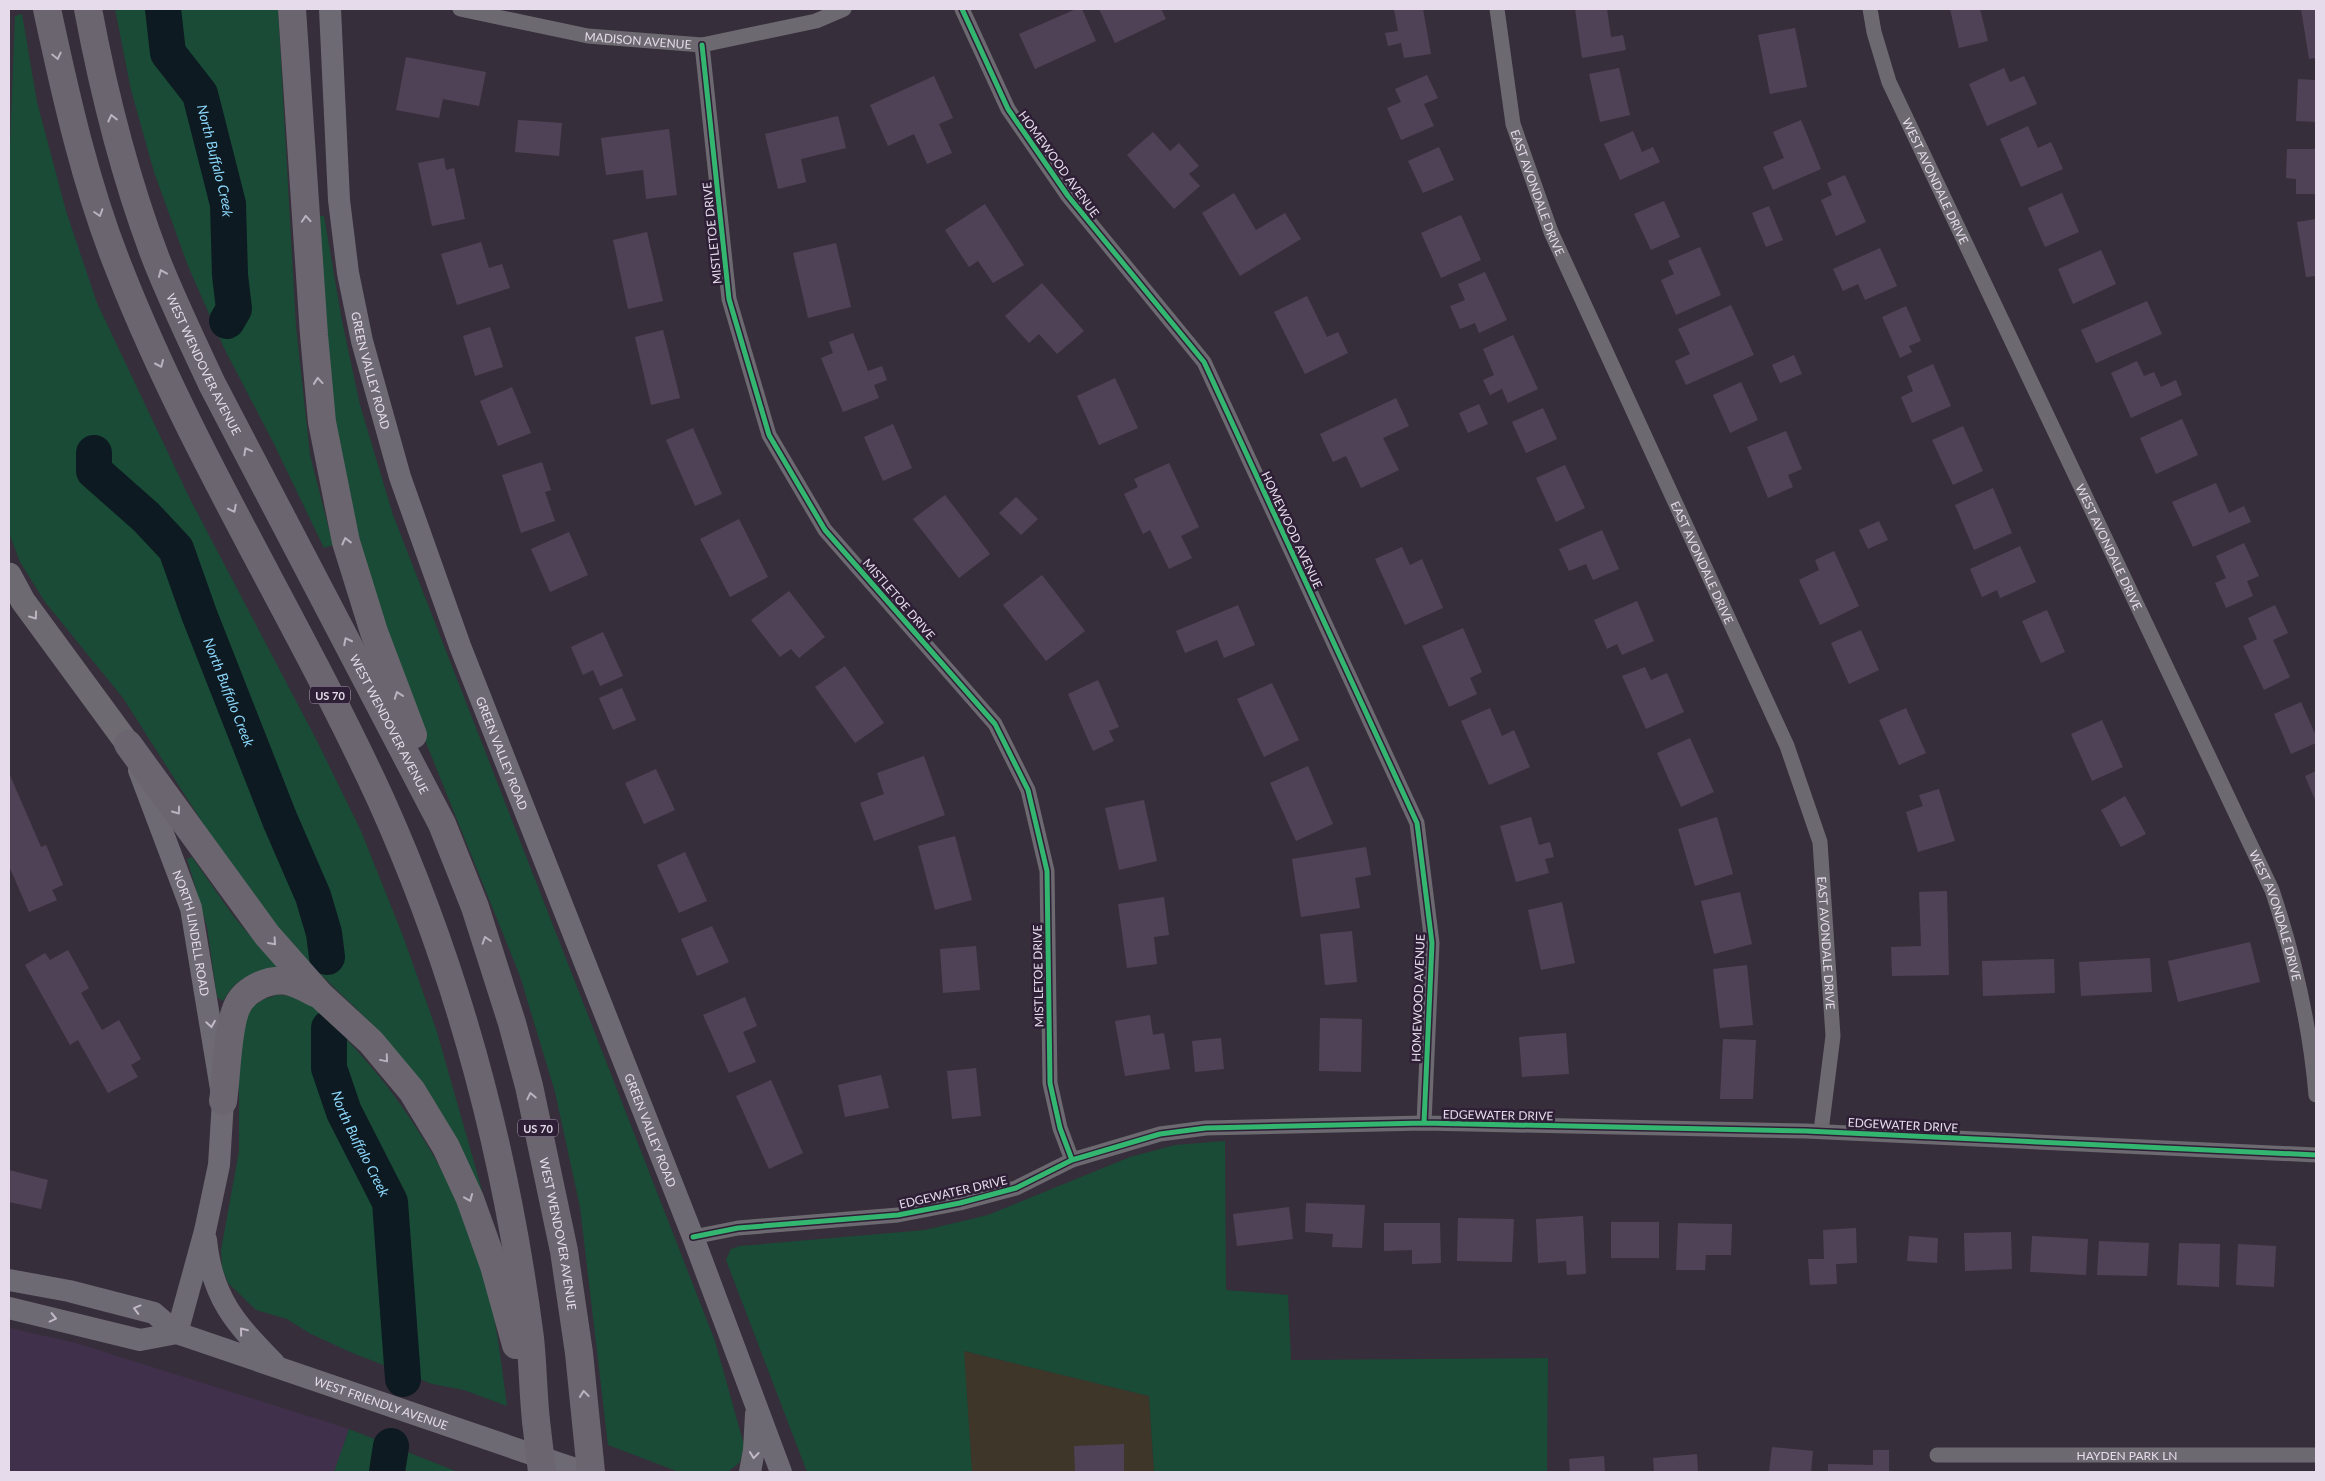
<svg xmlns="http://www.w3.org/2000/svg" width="2325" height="1481" font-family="Lato,sans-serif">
<rect width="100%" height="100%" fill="#372e3b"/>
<path fill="#3e3629" d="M963,1351L1149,1396L1154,1472H972Z"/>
<path fill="#41304b" d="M9,1328L76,1343L349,1429L334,1472H9Z"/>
<path fill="#194b36" d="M115,9H278L296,326L310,455L333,545L324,548L274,444L224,348L188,266L154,172L131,90Z
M22,14L37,102L66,211L97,303L189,497L317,741L361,831L403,936L437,1032L487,1208L371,1023L288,943L234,872L123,698L45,602L20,562L9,533V171L15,16Z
M318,216H324L342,321L360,405L393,515L715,1341L744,1445L740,1462L728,1472H679L608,1445L580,1207L555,1092L520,976L404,688L361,557L331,407Z
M192,857L234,917L278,968C252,971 236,978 223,1001L217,997L207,927L187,859Z
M277,995C288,995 300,997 309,1004C318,1009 326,1020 334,1027C394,1084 450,1171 477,1249C494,1300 500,1353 507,1406L464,1390L432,1384L350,1352L309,1333L287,1319L256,1310L228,1283L222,1268L221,1250L239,1151V1095L237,1036L252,1007L264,999Z
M1225,1141L1226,1290L1288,1295L1291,1360L1548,1358L1547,1472H1154L1149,1396L964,1351L972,1472H807L726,1260L731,1249L740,1246L925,1230L988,1215L1130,1157L1175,1145Z
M349,1429L458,1472H334Z"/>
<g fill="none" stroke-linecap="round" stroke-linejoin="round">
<g stroke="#0d1a21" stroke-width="36">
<path id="s1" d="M163,9L168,53L200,94L228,204L230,275L234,309L227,321"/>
<path id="s2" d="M94,453V471L146,517L176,549L199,614L280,820L313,896L324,933L327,957"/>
<path id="s3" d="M329,1028V1068L344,1112L390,1202L403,1379"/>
<path d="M387,1472L391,1446"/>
</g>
</g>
<path fill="#504256" d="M1076,9H1082L1096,41L1035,69L1019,34Z
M1099,9H1161L1166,19L1115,43Z
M1394,9H1423L1431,54L1404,58L1401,43L1388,46L1385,33L1398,31Z
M1575,9H1607L1611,37L1623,35L1626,50L1582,58Z
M1950,9H1980L1988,41L1959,48Z
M2301,9H2316V58L2309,59Z
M1795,28L1807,87L1770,94L1758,35Z
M406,57L486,72L479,106L443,99L439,118L396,110Z
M1619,68L1630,115L1600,122L1589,74Z
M2004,68L2010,82L2024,76L2037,104L1987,126L1969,84Z
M1427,75L1438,98L1424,104L1434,126L1401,140L1387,108L1401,102L1395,89Z
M934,76L953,118L939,124L952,153L927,164L914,134L888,146L870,105Z
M2298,79L2316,80V122L2296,121Z
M838,116L846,148L801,159L806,182L778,189L765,134Z
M518,120L562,123L559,156L515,152Z
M1801,120L1821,169L1773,190L1763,167L1784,158L1773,132Z
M2028,126L2038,148L2051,142L2063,169L2021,187L2000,139Z
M669,129L677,195L646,199L643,170L606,175L601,138Z
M1633,131L1642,152L1653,147L1660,162L1620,180L1604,144Z
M1153,132L1170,151L1179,143L1199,166L1189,174L1200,186L1174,209L1127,155Z
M1439,147L1454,180L1423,193L1408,161Z
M2287,149H2316V194H2296V179L2286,178Z
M444,158L446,170L454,168L465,219L432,226L418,163Z
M1845,175L1866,222L1836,236L1821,200L1832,195L1827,183Z
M1234,193L1256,230L1285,213L1301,239L1240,276L1202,213Z
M2062,193L2079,232L2045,247L2028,208Z
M1664,201L1680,237L1651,250L1634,214Z
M985,204L1024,265L993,283L978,261L969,267L945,230Z
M1769,206L1783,240L1766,247L1752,213Z
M1461,215L1481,260L1441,278L1421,233Z
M2316,219V276L2306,277L2297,222Z
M647,232L663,301L628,309L613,240Z
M481,242L489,268L502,264L510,288L457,305L441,254Z
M836,243L851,307L808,318L793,253Z
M1700,247L1721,295L1676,315L1661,280L1674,274L1668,261Z
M1880,248L1897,286L1865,300L1858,284L1843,291L1833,269Z
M2101,250L2116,284L2073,304L2058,269Z
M1485,272L1507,320L1479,333L1475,323L1460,329L1450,306L1465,300L1458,284Z
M1042,283L1084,331L1057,354L1039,334L1029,343L1005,316Z
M1307,296L1327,337L1338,332L1348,353L1305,374L1274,312Z
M2147,301L2162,334L2096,363L2081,330Z
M1731,305L1754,355L1686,385L1675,361L1690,354L1678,329Z
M1906,306L1921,341L1909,346L1912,352L1900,358L1882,317Z
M490,327L503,367L475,376L463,336Z
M663,330L680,398L651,405L635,337Z
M853,333L868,371L882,366L887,380L874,385L879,398L843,412L821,358L833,353L829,342Z
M1513,335L1538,389L1508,403L1502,389L1490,395L1483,380L1494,375L1483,349Z
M1794,355L1802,374L1780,383L1772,365Z
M2137,361L2144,376L2154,372L2161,387L2176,380L2182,395L2131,418L2111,373Z
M1933,364L1951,406L1912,423L1901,397L1913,391L1907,376Z
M1115,378L1138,428L1099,445L1077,396Z
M1741,382L1758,420L1730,433L1713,395Z
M512,387L531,433L498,446L480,401Z
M1396,398L1409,426L1383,438L1399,470L1361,488L1346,456L1333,462L1320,434Z
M1479,404L1488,424L1468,433L1459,413Z
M1543,408L1557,439L1526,453L1512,422Z
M2182,419L2198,455L2156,474L2140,438Z
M893,424L912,468L883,481L864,437Z
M1963,426L1983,471L1953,485L1932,440Z
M693,428L722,494L695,506L666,440Z
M1786,431L1802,469L1788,475L1793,487L1768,498L1747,447Z
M542,462L551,490L545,492L555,521L521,533L502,475Z
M1169,463L1199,527L1181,536L1192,558L1169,569L1150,530L1143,534L1124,494L1138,487L1134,479Z
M1565,465L1585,508L1556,522L1536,478Z
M2216,483L2229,513L2244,506L2251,522L2193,547L2172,502Z
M1993,488L2012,533L1974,550L1955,505Z
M945,495L990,554L959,578L913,519Z
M1016,497L1038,519L1021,535L999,513Z
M739,519L768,577L730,597L700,539Z
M1879,521L1888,540L1868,549L1859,530Z
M1602,530L1619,569L1593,580L1586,564L1569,571L1559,549Z
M569,532L588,575L550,592L531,549Z
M2244,543L2259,576L2247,581L2253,596L2226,608L2215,583L2226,578L2216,556Z
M2020,546L2036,582L2000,598L1997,590L1982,597L1970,569Z
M1402,547L1410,565L1422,559L1443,608L1405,625L1375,559Z
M1834,551L1859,606L1820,625L1799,580L1819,570L1815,560Z
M1042,575L1085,631L1046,661L1003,605Z
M789,591L825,637L799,658L791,649L780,657L751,620Z
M1637,601L1654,641L1622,655L1617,644L1607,649L1594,620Z
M1238,605L1255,645L1224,658L1217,640L1185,653L1176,631Z
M2275,605L2288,633L2273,640L2290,677L2264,690L2243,646L2257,639L2248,618Z
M2047,610L2065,652L2041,663L2022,621Z
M1463,628L1482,672L1470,678L1477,694L1449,707L1422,646Z
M1861,630L1879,670L1849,684L1831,643Z
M603,632L623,676L600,686L593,670L583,675L571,647Z
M845,666L884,723L855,743L815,687Z
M1645,667L1651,680L1667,673L1684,712L1646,729L1622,676Z
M1098,680L1119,727L1109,731L1114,741L1093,751L1068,694Z
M1272,683L1299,740L1264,757L1237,699Z
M622,688L636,720L613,730L599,698Z
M2301,702L2316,736V743L2291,754L2274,714Z
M1490,708L1502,736L1514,730L1530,767L1489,785L1461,721Z
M1906,708L1926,753L1899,765L1879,720Z
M2102,720L2123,767L2092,781L2071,734Z
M1690,738L1714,792L1681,807L1657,753Z
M924,756L945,815L874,841L860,803L884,794L877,773Z
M1308,766L1333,824L1296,841L1270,783Z
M656,769L675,810L644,824L625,783Z
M2316,771V802L2305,776Z
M9,773L41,847L46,845L63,885L52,890L57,900L29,912L9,866Z
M1939,789L1955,841L1918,852L1906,812L1923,806L1919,795Z
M2125,796L2146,834L2121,847L2101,810Z
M1144,800L1157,861L1119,870L1105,808Z
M1531,817L1539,845L1550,842L1554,857L1545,859L1549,873L1516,882L1500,826Z
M1717,817L1733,874L1695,886L1678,829Z
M955,836L972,900L935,910L918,846Z
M1366,847L1371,875L1355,878L1360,908L1301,917L1292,859Z
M685,852L707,901L679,913L657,865Z
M1947,891L1949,975L1892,976L1891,947L1921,946L1919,892Z
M1740,892L1752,944L1714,954L1701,901Z
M1164,897L1169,935L1154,937L1157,964L1127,968L1118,904Z
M1562,902L1575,963L1541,970L1528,910Z
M712,926L729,962L697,976L681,939Z
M1352,931L1357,982L1325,985L1320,934Z
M2250,942L2260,982L2178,1002L2168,961Z
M976,946L980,990L943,993L940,949Z
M68,950L89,988L81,993L102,1030L119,1020L141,1059L131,1065L138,1077L108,1093L78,1040L70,1045L25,965L45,953L50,960Z
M2150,958L2152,992L2081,996L2079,962Z
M2054,959L2055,993L1983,996L1982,961Z
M1747,965L1753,1025L1720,1028L1713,969Z
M745,997L757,1026L743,1032L756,1062L729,1073L703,1015Z
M1150,1015L1153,1035L1164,1033L1170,1069L1125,1076L1115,1021Z
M1320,1018L1362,1019L1361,1072L1319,1071Z
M1566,1033L1569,1074L1522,1077L1519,1037Z
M1221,1038L1224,1069L1195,1072L1192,1041Z
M1723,1039L1756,1040L1753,1099H1720Z
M976,1068L981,1116L952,1119L947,1071Z
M881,1075L889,1108L845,1117L838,1085Z
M771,1080L803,1153L769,1169L736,1096Z
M9,1170L48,1180L41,1209L9,1202Z
M1306,1203L1365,1205L1362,1248L1332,1247L1333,1234L1305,1232Z
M1289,1207L1293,1239L1237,1246L1233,1214Z
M1583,1216L1586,1274L1567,1275L1566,1261L1538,1263L1536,1219Z
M1458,1218L1514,1219L1512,1262L1457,1261Z
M1611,1222H1659V1258H1611Z
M1384,1223H1440L1441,1263L1412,1264V1250L1384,1251Z
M1678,1223L1732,1224L1731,1255H1706L1705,1270H1676Z
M1856,1228L1857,1263L1836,1264L1837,1284L1810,1285L1808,1259H1824L1823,1230Z
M2011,1232L2012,1269L1965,1271L1964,1233Z
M1909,1236L1938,1238L1937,1263L1907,1261Z
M2032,1236L2088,1239L2086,1275L2030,1272Z
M2099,1241L2149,1243L2147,1276L2097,1275Z
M2179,1243L2220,1244L2219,1287L2177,1285Z
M2238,1244L2276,1246L2274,1287L2236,1285Z
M1124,1444V1472H1075L1074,1446Z
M1772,1447L1813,1451L1811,1472H1769Z
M1873,1450H1889V1472H1828V1464L1873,1465Z
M1697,1454L1698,1471L1654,1472L1653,1458Z
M1604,1456L1605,1472H1570L1569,1459Z"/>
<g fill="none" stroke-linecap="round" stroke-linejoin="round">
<g stroke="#6c6970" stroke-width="15">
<path id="s4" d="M460,9L588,36L702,45L816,21L844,9"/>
<path d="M962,9L1008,109L1068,196L1204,362L1417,823L1432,943L1424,1123"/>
<path id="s5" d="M1497,9L1513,124L1551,232L1787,746L1820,842L1833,1036L1821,1131"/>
<path id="s6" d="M1870,9L1874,32L1889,82L2272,890C2294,956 2310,1025 2316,1095"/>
<path d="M702,45L729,299L769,435L825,530L995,724L1028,790L1047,871L1050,1083L1060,1128L1072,1160"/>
<path d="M693,1237L738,1228L898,1215L960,1203L1016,1188L1072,1160L1160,1134L1206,1128L1424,1123L1806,1131L2316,1155"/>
<path id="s7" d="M1937,1455H2316"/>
</g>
<g stroke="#6e6a73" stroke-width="22">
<path id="s8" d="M330,9L339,200L348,273L362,341L400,477L460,646L693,1237L781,1472"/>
<path id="s9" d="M139,770L191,908L223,1101L219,1165L205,1231L177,1333"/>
<path d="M206,1240C212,1298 235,1323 274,1363"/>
<path id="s10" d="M9,1280L69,1291L154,1313L177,1333L584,1472"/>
<path d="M9,1308L140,1340L177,1333"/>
<path d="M750,1472L754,1450L756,1414"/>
</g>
<path stroke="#6e6a72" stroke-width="25" d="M9,575L23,601L128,744"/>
<g stroke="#6a656e" stroke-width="28">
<path d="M47,9C66,97 86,187 120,271C192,454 299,621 381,800C458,971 506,1152 530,1338C533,1365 533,1393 536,1421"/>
<path id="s11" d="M88,9C104,94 125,178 156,259C173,302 193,343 212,384L442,824L475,907L512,1023L529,1086L564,1251L579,1353L591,1472"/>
<path d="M292,9L314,335L322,422L346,542L374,632L413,735"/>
<path d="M128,744L267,935L320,995L371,1042L412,1091L446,1147L470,1199L494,1266L516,1345"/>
<path d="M223,1101C227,1075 227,1031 236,1009C243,990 268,978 287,981C297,983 306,988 315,993"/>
</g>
<path stroke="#6a656e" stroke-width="28" d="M536,1421L542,1472"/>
<g stroke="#2e1f36" stroke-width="8">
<path id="cycleway" d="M962,9L1008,109L1068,196L1204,362L1417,823L1432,943L1424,1123
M702,45L729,299L769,435L825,530L995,724L1028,790L1047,871L1050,1083L1060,1128L1072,1160
M693,1237L738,1228L898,1215L960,1203L1016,1188L1072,1160L1160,1134L1206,1128L1424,1123L1806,1131L2316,1155"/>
</g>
<use href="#cycleway" stroke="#33b770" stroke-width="5"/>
</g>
<defs><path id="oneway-chevron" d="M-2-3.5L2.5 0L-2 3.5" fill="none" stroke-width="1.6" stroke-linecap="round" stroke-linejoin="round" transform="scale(1.25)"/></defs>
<g stroke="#bab2bf">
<use href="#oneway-chevron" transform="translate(57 56) rotate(77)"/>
<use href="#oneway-chevron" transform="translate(112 118) rotate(-104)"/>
<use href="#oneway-chevron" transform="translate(99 213) rotate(72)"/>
<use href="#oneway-chevron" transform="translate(306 219) rotate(-94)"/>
<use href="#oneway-chevron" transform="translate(162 273) rotate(-113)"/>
<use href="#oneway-chevron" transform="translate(160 364) rotate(66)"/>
<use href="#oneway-chevron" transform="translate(318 381) rotate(-95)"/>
<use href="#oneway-chevron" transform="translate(247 451) rotate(-118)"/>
<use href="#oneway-chevron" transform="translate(233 509) rotate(63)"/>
<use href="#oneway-chevron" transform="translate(346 541) rotate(-104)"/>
<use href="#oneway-chevron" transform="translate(347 641) rotate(-117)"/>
<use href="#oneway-chevron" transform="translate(398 695) rotate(-110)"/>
<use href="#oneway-chevron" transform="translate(177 811) rotate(54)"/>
<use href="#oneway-chevron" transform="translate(486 940) rotate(-108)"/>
<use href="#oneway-chevron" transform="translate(273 942) rotate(48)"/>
<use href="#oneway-chevron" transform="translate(385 1059) rotate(50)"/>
<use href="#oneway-chevron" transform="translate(531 1096) rotate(-102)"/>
<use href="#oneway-chevron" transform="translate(469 1198) rotate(68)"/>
<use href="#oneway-chevron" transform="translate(584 1394) rotate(-96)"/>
</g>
<use stroke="#bbb3c0" href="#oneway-chevron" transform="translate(34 616) rotate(54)"/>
<g stroke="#c1b9c6">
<use href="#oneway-chevron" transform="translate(211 1024) rotate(81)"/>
<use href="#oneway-chevron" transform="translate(137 1309) rotate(-165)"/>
<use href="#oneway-chevron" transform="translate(53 1318) rotate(13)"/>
<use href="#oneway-chevron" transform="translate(243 1331) rotate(-129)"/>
<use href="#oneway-chevron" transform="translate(754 1455) rotate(96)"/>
</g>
<g text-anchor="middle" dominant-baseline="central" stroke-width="5" stroke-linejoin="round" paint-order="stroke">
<g fill="#2e1f36" stroke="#aea3b4" stroke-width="1">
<rect x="310" y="686.5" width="40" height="17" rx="4"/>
<rect x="518" y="1119.5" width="40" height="17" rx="4"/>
</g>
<g font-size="11" font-weight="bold" fill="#e5dbea">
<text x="330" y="695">US 70</text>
<text x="538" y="1128">US 70</text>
</g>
<g font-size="12" fill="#e5dbea" stroke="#2e1f36">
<text stroke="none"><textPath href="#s4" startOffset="181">MADISON AVENUE</textPath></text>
<text transform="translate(1059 164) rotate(54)">HOMEWOOD AVENUE</text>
<text stroke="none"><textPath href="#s6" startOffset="185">WEST AVONDALE DRIVE</textPath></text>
<text stroke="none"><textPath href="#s5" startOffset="189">EAST AVONDALE DRIVE</textPath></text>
<text transform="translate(712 233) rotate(-96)">MISTLETOE DRIVE</text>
<text stroke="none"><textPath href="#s11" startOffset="375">WEST WENDOVER AVENUE</textPath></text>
<text stroke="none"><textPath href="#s8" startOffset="365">GREEN VALLEY ROAD</textPath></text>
<text transform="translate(1292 530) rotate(65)">HOMEWOOD AVENUE</text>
<text stroke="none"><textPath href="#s6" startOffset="590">WEST AVONDALE DRIVE</textPath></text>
<text stroke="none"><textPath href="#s5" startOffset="594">EAST AVONDALE DRIVE</textPath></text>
<text transform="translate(899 599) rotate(49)">MISTLETOE DRIVE</text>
<text stroke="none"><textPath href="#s11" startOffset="780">WEST WENDOVER AVENUE</textPath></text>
<text stroke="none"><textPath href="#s8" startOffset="770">GREEN VALLEY ROAD</textPath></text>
<text stroke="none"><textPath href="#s6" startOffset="995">WEST AVONDALE DRIVE</textPath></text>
<text stroke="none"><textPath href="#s9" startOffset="172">NORTH LINDELL ROAD</textPath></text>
<text stroke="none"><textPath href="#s5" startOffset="999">EAST AVONDALE DRIVE</textPath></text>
<text transform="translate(1038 976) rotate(-91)">MISTLETOE DRIVE</text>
<text transform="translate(1418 998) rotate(-88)">HOMEWOOD AVENUE</text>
<text transform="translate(1498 1115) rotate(1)">EDGEWATER DRIVE</text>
<text transform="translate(1903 1125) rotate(3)">EDGEWATER DRIVE</text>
<text stroke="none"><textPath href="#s8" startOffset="1175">GREEN VALLEY ROAD</textPath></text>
<text transform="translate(953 1192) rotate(-13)">EDGEWATER DRIVE</text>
<text stroke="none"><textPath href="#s11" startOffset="1320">WEST WENDOVER AVENUE</textPath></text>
<text stroke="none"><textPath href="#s10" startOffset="395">WEST FRIENDLY AVENUE</textPath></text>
<text stroke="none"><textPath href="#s7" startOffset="190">HAYDEN PARK LN</textPath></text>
</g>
<g font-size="14" font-style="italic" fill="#8cd8fd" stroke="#2e1f36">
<text stroke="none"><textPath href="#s1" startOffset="165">North Buffalo Creek</textPath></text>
<text stroke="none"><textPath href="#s2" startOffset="284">North Buffalo Creek</textPath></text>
<text stroke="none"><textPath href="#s3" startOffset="122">North Buffalo Creek</textPath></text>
</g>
</g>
<rect width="2325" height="1481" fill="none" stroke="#e5dbea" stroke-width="20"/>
</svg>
